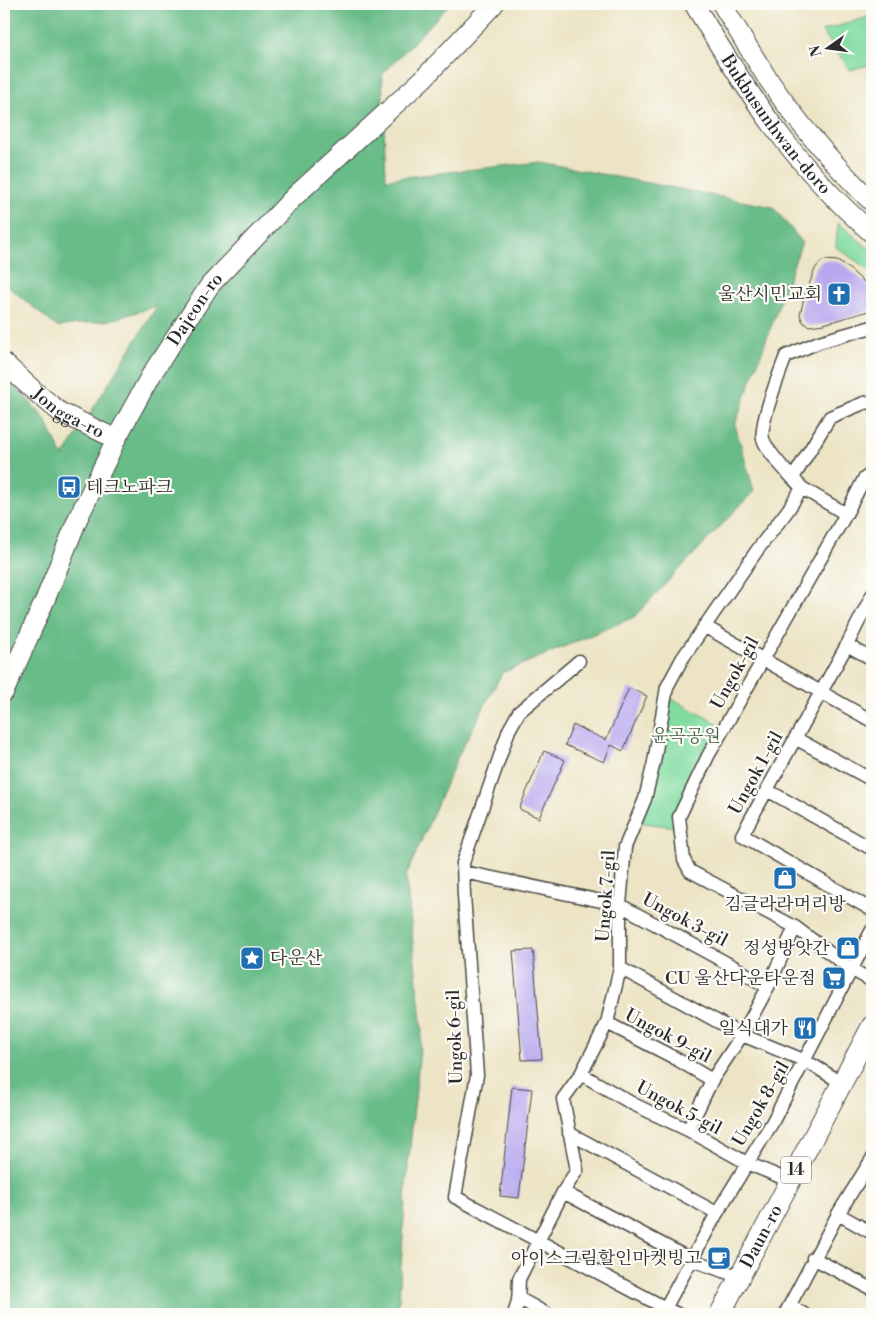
<svg xmlns="http://www.w3.org/2000/svg" width="876" height="1318" font-family="'Libre Bodoni','Noto Serif KR',serif">
<rect width="100%" height="100%" fill="#fdfcf7"/>
<filter id="ink" filterUnits="userSpaceOnUse"><feTurbulence type="fractalNoise" baseFrequency=".02" numOctaves="2"/><feDisplacementMap in="SourceGraphic" scale="10" xChannelSelector="R" yChannelSelector="G"/><feConvolveMatrix kernelMatrix="1 2 1 2 8 2 1 2 1" color-interpolation-filters="sRGB"/></filter>
<filter id="wash" filterUnits="userSpaceOnUse"><feTurbulence type="fractalNoise" baseFrequency=".0096" numOctaves="4" result="noise"/><feDisplacementMap in="SourceGraphic" scale="20" xChannelSelector="R" yChannelSelector="G"/><feGaussianBlur stdDeviation="1.12" result="paint"/><feColorMatrix in="noise" values="0 0 0 0 0 0 0 0 0 0 0 0 0 0 0 0 0 1.4 0 .05"/><feComposite in="paint" operator="in"/></filter>
<g filter="url(#wash)">
<rect width="100%" height="100%" fill="#ece4c5"/>
<path fill="#81dca2" stroke="#568466" d="M872,16V64L850,70L822,31Z
M838,223L872,251V272L836,247Z
M669,697L722,726L676,827L637,822Z"/>
<path fill="#68bc88" stroke="#4a745a" d="M4,4H450L382,75L386,179L539,162L773,207L802,242L735,425L754,491L634,617L502,673L459,754L406,876L422,1030L406,1186L399,1300L395,1314H4V373L45,419L63,457L157,306L111,320L57,327L4,283Z"/>
<g id="blocks">
<path fill="#b7a8ef" d="M826,260L837,261L847,267L872,289V310L824,324L809,326L803,322L800,315L804,298L815,269L821,261Z
M629,688L647,696L623,751L611,745L604,762L565,745L573,725L606,740Z
M544,751L565,760L539,818L519,809Z
M533,950L542,1059L522,1060L513,951Z
M512,1087L532,1089L519,1198L500,1196Z"/>
</g>
</g>
<g filter="url(#ink)">
<use href="#blocks" fill-opacity="0" stroke="#484742" stroke-width="1"/>
<g fill="none" stroke-linecap="round" stroke-linejoin="round">
<g stroke="#484742" stroke-width="15">
<path id="street" d="M872,473L864,479L846,514L708,756L679,817L684,860L690,871L795,927L851,969L872,981
M793,478L830,417L864,403L872,402
M802,488C791,476 768,454 763,439C759,424 780,372 786,356L819,342L872,327
M872,595L847,645L742,835L872,910
M704,626L872,721
M847,645L872,659
M579,661L519,712L509,730L463,863L464,895L477,1075L455,1197L677,1314
M795,738L872,780
M767,790L872,849
M464,872L620,905L734,967L768,987
M620,968L742,1035L806,1061L842,1083
M607,1023L673,1057L712,1080
M581,1074L633,1104L688,1130L747,1163L790,1181
M688,1130L712,1080L742,1035L768,987L795,927
M569,1133L717,1213
M563,1192L692,1260L740,1277
M838,1214L872,1233
M813,1258L872,1289
M520,1299L547,1314
M789,1306L804,1314
M514,1314C520,1298 518,1295 519,1279L563,1192L577,1170L563,1099L581,1074L607,1023L620,968V905L625,847L645,799L654,762L667,687L682,659L758,549L788,510L802,488L846,514
M662,1314L717,1213L772,1123L872,930
M785,1314L838,1214L872,1159"/>
</g>
<g stroke="#484742" stroke-width="21">
<g id="secondary">
<path id="s1" d="M694,4C746,91 794,166 872,233"/>
<path d="M722,4C736,28 751,52 766,76C796,121 833,164 872,202"/>
<path id="s2" d="M4,363L32,389L60,412L116,439"/>
<path id="s3" d="M4,692L45,600L78,518L107,459L116,439L151,375L210,285L295,196L423,79L494,4"/>
</g>
</g>
<g stroke="#484742" stroke-width="22">
<g id="primary">
<path id="s4" d="M720,1314L872,1026"/>
</g>
</g>
<use href="#street" stroke="#fff" stroke-width="12"/>
<use href="#secondary" stroke="#fff" stroke-width="19"/>
<use href="#primary" stroke="#fff" stroke-width="20"/>
</g>
</g>
<defs>
<g id="church-square" transform="scale(1.25)"><rect x="-9" y="-9" width="18" height="18" rx="4" fill="#1f6fb2" stroke="#fdfcf7"/><path d="M-1.2-6h2.4v3.5h3.3v2.4h-3.3V6h-2.4V-.1h-3.3v-2.4h3.3Z" fill="#fff"/></g>
<g id="bus-square" transform="scale(1.25)"><rect x="-9" y="-9" width="18" height="18" rx="4" fill="#1f6fb2" stroke="#fdfcf7"/><path d="M-5-6H5V4H4V6H2V4H-2V6H-4V4H-5ZM-3.5-4V0h7V-4ZM-3.5 1.2v1.5H-2V1.2ZM2 1.2v1.5H3.5V1.2Z" fill="#fff"/></g>
<g id="shop-square" transform="scale(1.25)"><rect x="-9" y="-9" width="18" height="18" rx="4" fill="#1f6fb2" stroke="#fdfcf7"/><path d="M-5-2.5h2.3a2.7 3.5 0 0 1 5.4 0H5L5.5 6h-11ZM-1.5-2.5h3a1.5 2.3 0 0 0-3 0Z" fill="#fff"/></g>
<g id="sight-square" transform="scale(1.25)"><rect x="-9" y="-9" width="18" height="18" rx="4" fill="#1f6fb2" stroke="#fdfcf7"/><path d="M0-6L1.8-2.2L6-1.7L2.9 1.2L3.7 5.4L0 3.3L-3.7 5.4L-2.9 1.2L-6-1.7L-1.8-2.2Z" fill="#fff"/></g>
<g id="supermarket-square" transform="scale(1.25)"><rect x="-9" y="-9" width="18" height="18" rx="4" fill="#1f6fb2" stroke="#fdfcf7"/><path d="M-6-5.5h2.5l.6 2H6L4.5 2H-2.5L-4.4-4H-6ZM-1.5 3.2a1.3 1.3 0 1 0 .1 0ZM3 3.2a1.3 1.3 0 1 0 .1 0Z" fill="#fff"/></g>
<g id="restaurant-square" transform="scale(1.25)"><rect x="-9" y="-9" width="18" height="18" rx="4" fill="#1f6fb2" stroke="#fdfcf7"/><path d="M-5-6h1v4h1v-4h1v4h1v-4h1v5L-1.5 .5V6h-2V.5L-5-1ZM5-6V6H3V1.5H1.5Q1.5-4 5-6Z" fill="#fff"/></g>
<g id="cafe-square" transform="scale(1.25)"><rect x="-9" y="-9" width="18" height="18" rx="4" fill="#1f6fb2" stroke="#fdfcf7"/><path d="M-5.5-4.5H6V0H3Q3 3.5 0 3.5H-2.5Q-5.5 3.5-5.5 0ZM3-3.2v2h1.7v-2ZM-6 4.5H4V6H-6Z" fill="#fff"/></g>
</defs>
<g fill-rule="evenodd">
<use href="#church-square" x="839" y="294"/>
<use href="#bus-square" x="69" y="487"/>
<use href="#shop-square" x="785" y="878"/>
<use href="#shop-square" x="848" y="948"/>
<use href="#sight-square" x="252" y="958"/>
<use href="#supermarket-square" x="834" y="978"/>
<use href="#restaurant-square" x="805" y="1028"/>
<use href="#cafe-square" x="719" y="1258"/>
</g>
<g text-anchor="middle" dominant-baseline="central" stroke-width="4.5" stroke-linejoin="round" paint-order="stroke">
<rect fill="#fdfcf7" stroke="#6a6a68" stroke-width="1" x="781" y="1156.5" width="30" height="27" rx="4"/>
<g font-size="16" font-weight="bold" fill="#2b2b2b">
<text x="796" y="1170">14</text>
</g>
<g font-size="18" fill="#2b2b2b" stroke="#fdfcf7">
<text stroke="none"><textPath href="#s1" startOffset="146">Bukbusunhwan-doro</textPath></text>
<text stroke="none"><textPath href="#s3" startOffset="429">Dajeon-ro</textPath></text>
<text stroke="none"><textPath href="#s2" startOffset="82">Jongga-ro</textPath></text>
<text transform="translate(735 673) rotate(-61)">Ungok-gil</text>
<text transform="translate(756 773) rotate(-61)">Ungok 1-gil</text>
<text transform="translate(606 896) rotate(-86)">Ungok 7-gil</text>
<text transform="translate(685 920) rotate(28)">Ungok 3-gil</text>
<text transform="translate(668 1036) rotate(28)">Ungok 9-gil</text>
<text transform="translate(455 1037) rotate(-92)">Ungok 6-gil</text>
<text transform="translate(761 1104) rotate(-60)">Ungok 8-gil</text>
<text transform="translate(679 1108) rotate(28)">Ungok 5-gil</text>
<text stroke="none"><textPath href="#s4" startOffset="88">Daun-ro</textPath></text>
</g>
<g font-size="18" fill="#2b2b2b" stroke="#fdfcf7" text-anchor="end">
<text x="822" y="294">울산시민교회</text>
<text x="86" y="487" text-anchor="start">테크노파크</text>
<text x="785" y="904" text-anchor="middle">김글라라머리방</text>
<text x="830" y="948">정성방앗간</text>
<text x="270" y="958" text-anchor="start">다운산</text>
<text x="816" y="978">CU 울산다운타운점</text>
<text x="788" y="1028">일식대가</text>
<text x="702" y="1258">아이스크림할인마켓빙고</text>
</g>
<g font-size="18" fill="#45604f" stroke="#fdfcf7">
<text x="686" y="736">윤곡공원</text>
</g>
</g>
<rect width="876" height="1318" fill="none" stroke="#fdfcf7" stroke-width="20"/>
<g transform="translate(828 48) rotate(256)" stroke="#fdfcf7" stroke-width="4" paint-order="stroke">
<path d="M0-4L9 19L0 12L-9 19Z" fill="#2b2b2b"/>
<text y="-8" font-size="14" font-weight="bold" text-anchor="middle" fill="#2b2b2b">N</text>
</g>
</svg>
